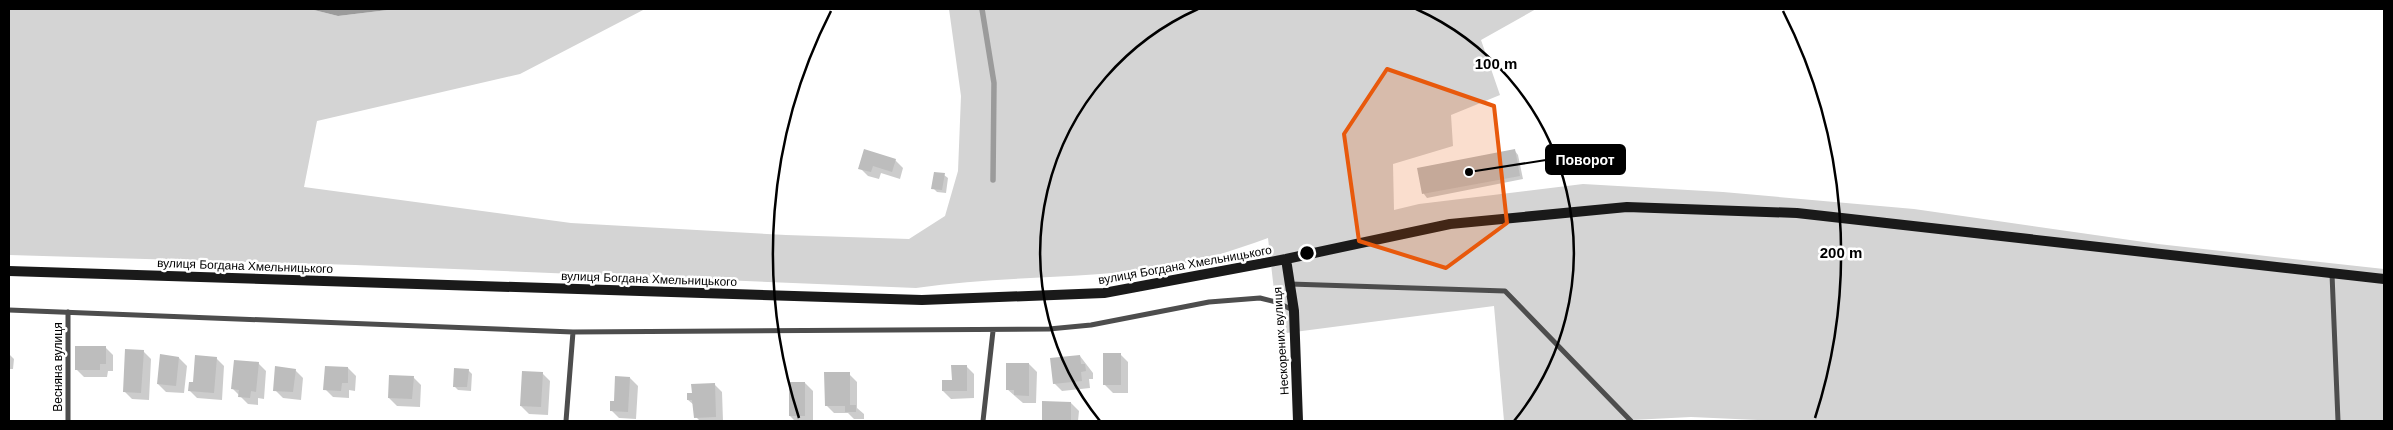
<svg xmlns="http://www.w3.org/2000/svg" width="2393" height="430" font-family="Helvetica,sans-serif">
<rect width="100%" height="100%" fill="#fff"/>
<path fill="#d4d4d4" d="M9,9H310L338,16L396,9H645L520,74L317,121L304,187L571,223L786,235L909,239L945,216L958,171L961,96L949,9H1536L1481,40L1500,95L1451,115L1453,146L1393,164L1394,210L1419,204L1583,184L1723,192L1914,209L2158,244L2384,269V421H1781L1691,417L1612,421H1504L1494,306L1279,334L1268,238C1237,249 1203,261 1170,266C1086,280 1000,275 916,288L355,265L9,255Z"/>
<path fill="#9b9b9b" d="M310,9H396L338,16Z"/>
<path fill="#0003" d="M1515,151L1518,155L1523,179L1427,198L1424,194L1419,169Z
M895,160L903,168L900,179L881,173L879,179L868,176L860,168Z
M944,175L948,178L946,193L937,192L933,188Z
M105,347L113,355V371H108L107,377H84L76,369Z
M143,351L151,359L149,400L132,399L124,391Z
M9,354L14,359L13,369H9Z
M1120,354L1128,362V393H1113L1105,385Z
M161,356L179,358L187,366L184,393L166,392L158,384Z
M1080,356L1093,373V379H1089L1090,388L1062,391L1054,383Z
M216,358L224,366L222,400L197,398L189,390Z
M258,363L266,371L264,399L258,398V405L248,404L233,389Z
M1029,364L1037,372L1036,403H1023L1007,389Z
M966,366L974,374V398L951,399L943,391Z
M348,368L356,376L355,391L349,390V398L333,397L325,389Z
M295,370L303,378L301,400L283,398L275,390Z
M468,370L472,374L471,391L458,390L454,386Z
M542,373L550,381L548,415L529,414L521,406Z
M849,374L857,382V408L864,414V419H854L848,413H834L826,405Z
M413,377L421,385L420,407L397,406L389,398Z
M630,378L638,386L636,419L619,418L611,410Z
M805,383L813,391V421H795L790,416Z
M714,384L722,392L723,421H700L696,417L694,405L688,400Z
M1044,402L1071,403L1079,411L1078,421H1043Z"/>
<g fill="none" stroke-linecap="round" stroke-linejoin="round">
<path stroke="#9b9b9b" stroke-width="5.5" d="M982,9L994,83L993,180"/>
</g>
<path fill="#bdbdbd" d="M864,149L896,159L892,172L873,166L871,172L858,169Z
M1515,149L1520,176L1422,194L1417,168Z
M934,172L945,173L942,190L931,189Z
M75,346H106V364H100V370H75Z
M125,349L144,350L141,393L123,392Z
M1103,353H1121V385H1103Z
M160,354L179,357L176,386L157,384Z
M195,355L217,357L214,393L188,391L189,382H193Z
M1080,355L1081,364H1085L1086,371L1081,372L1082,381L1053,384L1050,358Z
M234,360L259,362L256,392L251,391L250,398L238,397L239,390L231,389Z
M1006,363H1029V396L1014,395V390H1006Z
M951,365H967V391H942V380H952Z
M275,366L296,369L293,392L273,391Z
M325,366L348,367V383H342L341,391L323,390Z
M454,368L469,369L467,387H453Z
M522,371L543,372L541,407L520,406Z
M824,372H850V405H856V412H845V406H825Z
M389,375L414,376L412,399L388,398Z
M615,376L630,377L628,412L610,411V401H614Z
M789,382H805V416H789Z
M715,383L716,417L694,418L692,400H687V393H692L691,384Z
M1042,401L1071,402V421H1042Z"/>
<g fill="none" stroke-linecap="round" stroke-linejoin="round">
<path stroke="#4d4d4d" stroke-width="5" d="M2332,274L2338,421
M1290,284L1505,291L1631,421
M9,310L573,332L1049,329L1091,325L1209,302L1260,298L1276,302L1293,310
M68,312V421
M566,421L573,332
M983,421L993,331"/>
<path stroke="#1a1a1a" stroke-width="10" d="M1286,259L1294,311L1298,421
M9,271L922,300L1104,293L1286,259L1450,224L1627,207L1797,213L2384,279"/>
</g>
<path fill="#e8590c" fill-opacity="0.2" stroke="#e8590c" stroke-width="4" stroke-linejoin="round" d="M1387,69L1494,106L1507,223L1446,268L1359,241L1344,134Z"/>
<g fill="none" stroke="#000" stroke-width="2.5">
<path d="M1100 421A267 267 0 0 1 1198 9M1416 9A267 267 0 0 1 1514 421"/>
<path d="M799 418A534 534 0 0 1 831 11M1783 11A534 534 0 0 1 1815 418"/>
</g>
<g text-anchor="middle" dominant-baseline="central" stroke-width="5" stroke-linejoin="round" paint-order="stroke">
<g font-size="12" fill="#000" stroke="#fff">
<text transform="translate(1185 265) rotate(-10)">вулиця Богдана Хмельницького</text>
<text transform="translate(245 266) rotate(2)">вулиця Богдана Хмельницького</text>
<text transform="translate(649 279) rotate(2)">вулиця Богдана Хмельницького</text>
<text transform="translate(1281 341) rotate(-94)">Нескорених вулиця</text>
<text transform="translate(58 367) rotate(-90)">Весняна вулиця</text>
</g>
</g>
<circle cx="1307" cy="253" r="8" fill="#000" stroke="#fff" stroke-width="2.5"/>
<g font-size="15" text-anchor="middle" font-weight="bold" fill="#000" stroke="#fff" stroke-width="5" stroke-linejoin="round" paint-order="stroke">
<text x="1496" y="69">100 m</text>
<text x="1841" y="258">200 m</text>
</g>
<path fill="none" stroke="#000" stroke-width="2" d="M1469 172L1546 160"/>
<circle fill="#000" stroke="#fff" stroke-width="2" cx="1469" cy="172" r="5"/>
<rect fill="#000" stroke="#000" stroke-width="2" x="1546" y="145" width="79" height="29" rx="5"/>
<g font-size="14" text-anchor="middle" font-weight="bold" fill="#fff">
<text x="1585" y="165">Поворот</text>
</g>
<rect width="2393" height="430" fill="none" stroke="#000000" stroke-width="20"/>
</svg>
